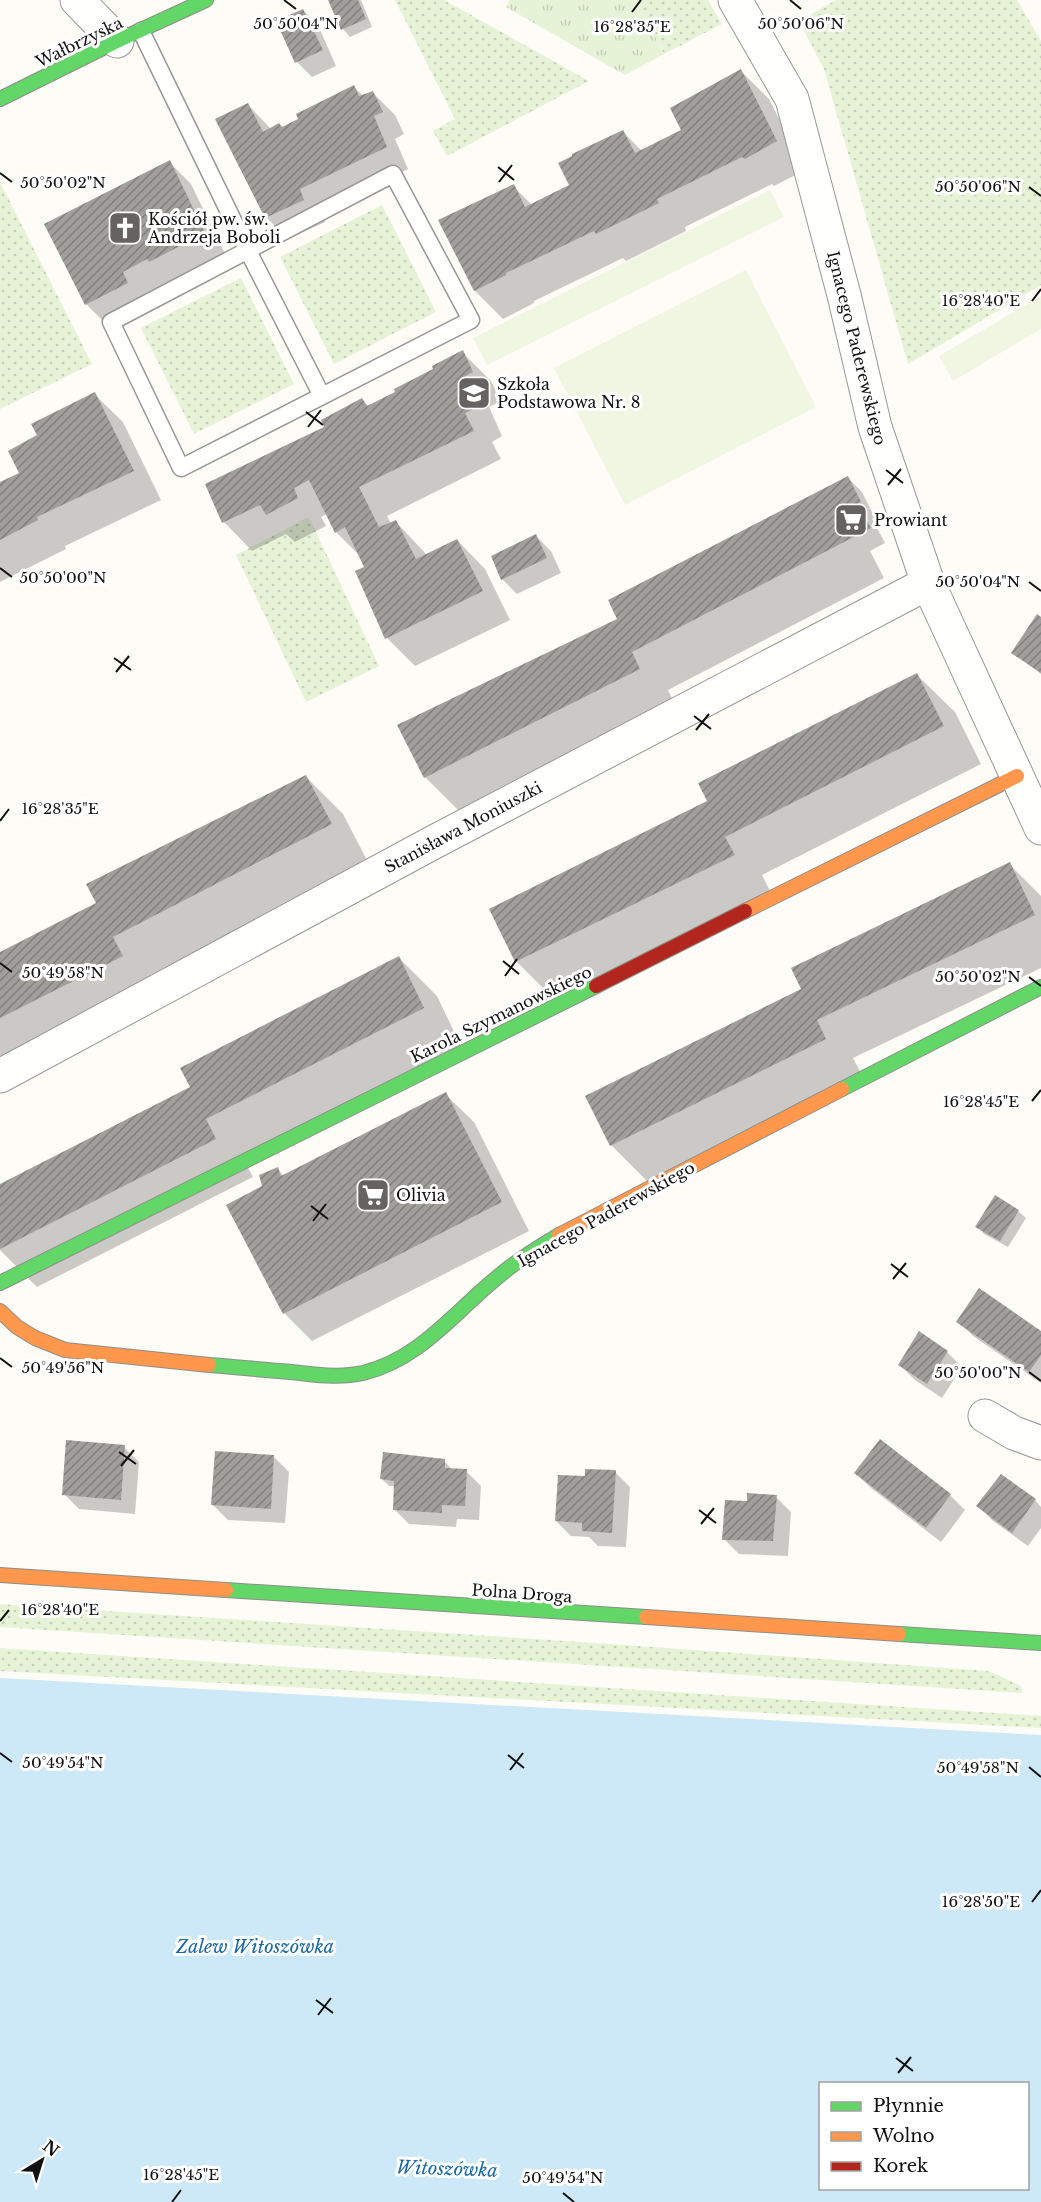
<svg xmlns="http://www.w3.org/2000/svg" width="1041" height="2202" font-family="'Libre Baskerville',serif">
<defs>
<pattern id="grass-dots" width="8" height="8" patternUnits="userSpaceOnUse" patternTransform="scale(1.5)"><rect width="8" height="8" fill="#e7f3d7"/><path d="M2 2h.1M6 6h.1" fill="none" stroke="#c5cfb8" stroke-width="1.8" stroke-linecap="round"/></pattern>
<pattern id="park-tufts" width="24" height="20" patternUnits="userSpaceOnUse" patternTransform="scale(1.5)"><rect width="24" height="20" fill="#e7f3d7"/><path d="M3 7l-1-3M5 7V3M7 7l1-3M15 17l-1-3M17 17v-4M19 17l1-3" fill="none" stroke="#c5cfb8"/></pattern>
<pattern id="building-hatch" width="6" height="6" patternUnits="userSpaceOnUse" patternTransform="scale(1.5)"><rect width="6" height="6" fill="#a19f9c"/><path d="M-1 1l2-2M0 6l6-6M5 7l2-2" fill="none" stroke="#82807e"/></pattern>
</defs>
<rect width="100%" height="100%" fill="#fdfcf7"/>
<path fill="url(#grass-dots)" d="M395,0H444L589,81L447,156L433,131L455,119Z
M636,0H708L722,24L664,54Z
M836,0H1017L1041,41V285L908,364L824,69L799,21Z
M0,182L92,364L0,409Z
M382,205L436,312L334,364L280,257Z
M241,278L294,384L194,434L141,328Z
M309,517L379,666L306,702L236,555Z
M0,1604L596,1643L989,1671L1021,1686L1022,1693L0,1627Z
M0,1648L1041,1716V1728L0,1671Z"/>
<path fill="url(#park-tufts)" d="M510,0H636L664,54L625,75L506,7Z"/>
<path fill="#f0f6e1" d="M770,190L784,217L487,365L473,338Z
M746,270L816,407L625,505L554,368Z
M1041,296V329L953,381L939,356Z"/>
<path fill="#cde8f7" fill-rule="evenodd" d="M0,1678L1041,1735V2202H0ZM820,2084H1028V2188H820Z"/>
<path fill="#0003" d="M361,0L372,27L350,37L343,29L330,1Z
M303,10L318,25L336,66L312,77L297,62L278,22Z
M741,71L769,99L805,170L774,186L772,184L685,227L686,231L626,261L623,258L534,301V303L503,319L475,291L440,220L513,186L532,205L571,186L623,132L642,151L683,131Z
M354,87L363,96L373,93L395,115L404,134L395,139L408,169L321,211L325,222L288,239L266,217L248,105L271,129H283Z
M169,162L191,184L226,256L173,283L170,281L144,294L149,305L108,326L86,304Z
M462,352L491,381L501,401L489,407L502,436L492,442L501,459L387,516L391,524L396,522L427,555L457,540L485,569L510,620L415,666L387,638L357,572L366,568L360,556L336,532L327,514L321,517L326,526L295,542L286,534L252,551L224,522L207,485L326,428L362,400L369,407L397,393Z
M94,394L123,422L161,500L65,546L66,549L0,582V484L21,473Z
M847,477L862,492L875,518L872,519L885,543L870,551L884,578L668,690L676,707L463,815L425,777L618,620Z
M536,536L551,551L561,573L517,594L502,579Z
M1041,619V674L1013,653Z
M917,675L955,712L981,764L762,875L771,893L554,999L516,961L709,801Z
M305,776L343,814L368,862L150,975L159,994L0,1074V954L98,904Z
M1009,864L1041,896V968L853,1058L863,1077L649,1183L611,1145L803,989Z
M399,958L437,996L461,1046L242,1157L253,1177L37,1287L0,1250V1186L192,1088Z
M445,1094L474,1122L529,1231L312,1341L284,1313L264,1186L277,1169L284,1176Z
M1018,1211L1026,1218L1008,1247L984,1234L977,1226Z
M958,1321L1041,1333V1383L973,1336Z
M947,1352L962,1367L942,1398L915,1380L900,1365Z
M124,1447L139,1462L135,1514L79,1509L64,1494Z
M274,1457L289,1472L285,1523L228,1520L213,1505Z
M444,1461L453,1470L466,1471L481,1486L479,1520L457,1519L456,1527L409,1524L394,1509L395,1486H389L381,1478Z
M615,1472L630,1487L626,1547L598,1546L589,1537L571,1536L556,1521L586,1478Z
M856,1473L950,1495L965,1510L941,1542L871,1488Z
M776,1497L791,1512L788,1556L739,1554L724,1539L748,1502Z
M1035,1500L1041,1507V1528L1028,1546L993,1521L978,1506Z"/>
<path fill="url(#building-hatch)" d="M328,0H358L366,19L341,30Z
M303,9L323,50L295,63L276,21Z
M741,69L777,141L745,159L742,157L657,199L659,203L596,234L594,231L506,273V275L474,291L438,220L514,184L525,207L569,185L558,163L572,156V154L623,130L635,153L681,130L670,108Z
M354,85L359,96L373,91L383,112L374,116L387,147L300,189L304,200L265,218L215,119L248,103L263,132L279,123L282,127L298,119L296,114Z
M170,160L205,233L149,262L147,259L123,272L128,283L85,305L44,224Z
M463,350L473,372L462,378L475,408L465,413L474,431L359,487L379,527L396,520L416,559L457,539L483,591L385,639L355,571L364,567L345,527L335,533L309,480L294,488L298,498L266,515L260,505L222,523L205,484L324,427L321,420L362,398L367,406L395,392L394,389L433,369L432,366Z
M95,392L134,471L37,517L38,520L0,540V482L19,473L8,451L37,435L31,424Z
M848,476L861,502L858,504L871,528L632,652L640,669L424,778L397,725L617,619L608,600Z
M536,534L547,558L501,580L491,556Z
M1037,614L1041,617V673L1011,653Z
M917,673L944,726L725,837L735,855L515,962L489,909L707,801L698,783Z
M306,775L332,824L113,937L123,956L0,1018V952L96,903L86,884Z
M1010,862L1035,915L817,1020L826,1039L610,1146L585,1096L801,989L791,968Z
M399,956L424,1008L206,1119L216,1139L0,1249V1184L190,1087L180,1068Z
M446,1092L502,1202L283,1314L226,1205L262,1186L259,1175L278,1167L281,1176Z
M995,1195L1019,1210L1000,1241L975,1227Z
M979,1288L1041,1331V1355L1029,1372L956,1322Z
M919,1331L948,1351L927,1384L898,1365Z
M880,1439L951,1494L926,1528L854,1473Z
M66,1440L125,1445L121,1500L62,1495Z
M215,1451L274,1455L271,1509L211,1505Z
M383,1452L445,1459V1468L467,1469L465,1506L442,1505V1513L393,1510L394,1481L380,1479Z
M585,1469L616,1470L612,1533L582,1531V1523L555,1521L558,1475L585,1476Z
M1001,1474L1036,1499L1012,1533L976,1506Z
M747,1493L777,1495L773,1541L722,1540L725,1500L747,1501Z"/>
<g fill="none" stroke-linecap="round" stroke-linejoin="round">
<g stroke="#979795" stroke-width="19">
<path id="lane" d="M141,31L247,249L322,396
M393,174L471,320L181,468L111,322Z"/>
</g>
<g stroke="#979795" stroke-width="35">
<path id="street" d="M77,0L117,41
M735,0L792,99L844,295L875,427L928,583L1041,828
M0,1076L434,842L928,583
M985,1416L1014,1433L1041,1443"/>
</g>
<g stroke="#8e8d8b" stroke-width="16">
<path id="fast" d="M0,99L117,41L206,0
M842,1089L1041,987
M0,1283L596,986
M209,1365C236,1367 263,1370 291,1372C315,1375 340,1378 363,1373C421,1359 455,1311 499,1276C517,1260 538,1248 559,1235
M226,1590L646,1617
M899,1634L1041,1643"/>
</g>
<g stroke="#8e8d8b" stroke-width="16">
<path id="slow" d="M745,911L1017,776
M559,1235L842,1089
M0,1311L17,1327L35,1338L65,1350L209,1365
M0,1575L226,1590
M646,1617L899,1634"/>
</g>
<g stroke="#8e8d8b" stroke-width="16">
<path id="jam" d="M596,986L745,911"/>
</g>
<use href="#lane" stroke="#fffffe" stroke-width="16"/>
<use href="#street" stroke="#fffffe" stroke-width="33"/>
<use href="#fast" stroke="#63d668" stroke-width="14"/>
<use href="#slow" stroke="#ff974d" stroke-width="14"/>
<use href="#jam" stroke="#b3261e" stroke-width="14"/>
</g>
<path fill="none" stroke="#111" stroke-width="2" d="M284,0L296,9M790,0L801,9M632,12L641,0M498,167L514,180M0,173L12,182M499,182L512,165M1029,187L1041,196M1032,301L1041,289M306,412L323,425M308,427L321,410M886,470L903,483M888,485L901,469M0,568L12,577M1029,582L1041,591M114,658L131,670M116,672L129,656M694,716L711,729M696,730L709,714M0,821L9,809M503,961L519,974M0,963L12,972M505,976L517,959M1029,977L1041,986M1032,1101L1041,1090M311,1206L328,1219M313,1221L326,1204M891,1264L908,1277M893,1279L906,1263M0,1358L12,1367M1029,1372L1041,1381M119,1452L136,1464M121,1466L134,1450M699,1510L716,1523M701,1524L714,1508M0,1621L9,1610M0,1753L12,1762M508,1755L524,1768M1029,1767L1041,1777M510,1770L523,1753M1032,1902L1041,1890M316,2000L333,2013M318,2015L331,1998M896,2058L913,2071M898,2073L911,2057M563,2193L574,2202M172,2202L181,2190"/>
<defs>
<g id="church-square" transform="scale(1.725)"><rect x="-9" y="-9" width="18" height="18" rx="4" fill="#646362" stroke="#fff"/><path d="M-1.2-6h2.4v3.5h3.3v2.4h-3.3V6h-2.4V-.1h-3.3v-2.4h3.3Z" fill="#fff"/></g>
<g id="school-square" transform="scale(1.725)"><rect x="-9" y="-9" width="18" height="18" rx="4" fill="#646362" stroke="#fff"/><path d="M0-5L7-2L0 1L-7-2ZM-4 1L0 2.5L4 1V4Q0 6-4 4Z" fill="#fff"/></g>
<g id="supermarket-square" transform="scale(1.725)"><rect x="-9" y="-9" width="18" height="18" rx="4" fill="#646362" stroke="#fff"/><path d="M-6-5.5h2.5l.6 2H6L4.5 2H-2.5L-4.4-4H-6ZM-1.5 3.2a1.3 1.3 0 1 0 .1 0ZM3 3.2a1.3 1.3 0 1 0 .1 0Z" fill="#fff"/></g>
</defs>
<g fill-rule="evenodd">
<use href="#church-square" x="125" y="228"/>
<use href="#school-square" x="474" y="393"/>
<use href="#supermarket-square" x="851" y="520"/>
<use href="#supermarket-square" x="373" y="1195"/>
</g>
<g text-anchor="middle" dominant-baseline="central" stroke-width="6" stroke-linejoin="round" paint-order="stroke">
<g font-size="16" fill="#111" stroke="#fff">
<text transform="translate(79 42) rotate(-26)">Wałbrzyska</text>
<text transform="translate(857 348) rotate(76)">Ignacego Paderewskiego</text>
<text transform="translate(463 827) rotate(-28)">Stanisława Moniuszki</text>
<text transform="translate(501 1014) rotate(-26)">Karola Szymanowskiego</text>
<text transform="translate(606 1214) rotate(-29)">Ignacego Paderewskiego</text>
<text transform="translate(522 1593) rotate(4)">Polna Droga</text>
</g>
<g font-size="16" fill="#111" stroke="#fff" text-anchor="start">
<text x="148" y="219">Kościół pw. św.<tspan x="148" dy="18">Andrzeja Boboli</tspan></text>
<text x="497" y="384">Szkoła<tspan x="497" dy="18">Podstawowa Nr. 8</tspan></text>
<text x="874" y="520">Prowiant</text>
<text x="396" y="1195">Olivia</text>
</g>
<g font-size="18" font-style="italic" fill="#1768a6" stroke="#fff">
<text x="255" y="1947">Zalew Witoszówka</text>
<text transform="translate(447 2169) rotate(2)">Witoszówka</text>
</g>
</g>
<g font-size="15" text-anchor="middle" fill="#111" stroke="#fff" stroke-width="6" stroke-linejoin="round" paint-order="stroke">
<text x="296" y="29">50°50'04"N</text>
<text x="801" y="29">50°50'06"N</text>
<text x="632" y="32">16°28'35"E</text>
<text x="63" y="188">50°50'02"N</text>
<text x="978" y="192">50°50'06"N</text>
<text x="981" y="306">16°28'40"E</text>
<text x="63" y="583">50°50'00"N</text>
<text x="978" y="587">50°50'04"N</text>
<text x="60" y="814">16°28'35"E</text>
<text x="63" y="978">50°49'58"N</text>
<text x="978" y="982">50°50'02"N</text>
<text x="981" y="1107">16°28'45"E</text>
<text x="63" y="1373">50°49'56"N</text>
<text x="978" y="1378">50°50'00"N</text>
<text x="60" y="1615">16°28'40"E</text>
<text x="63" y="1768">50°49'54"N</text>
<text x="978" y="1773">50°49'58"N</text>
<text x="981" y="1907">16°28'50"E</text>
<text x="181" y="2180">16°28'45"E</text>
<text x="563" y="2183">50°49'54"N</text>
</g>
<rect x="819" y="2082" width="210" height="108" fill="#ffffff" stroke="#a0a0a0" stroke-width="1.5"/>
<rect x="831" y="2102" width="30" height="9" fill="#63d668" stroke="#a0a0a0" stroke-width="1.5"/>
<text x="873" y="2112" font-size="18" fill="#111111">Płynnie</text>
<rect x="831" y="2132" width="30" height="9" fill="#ff974d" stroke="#a0a0a0" stroke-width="1.5"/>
<text x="873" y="2142" font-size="18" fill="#111111">Wolno</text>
<rect x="831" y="2162" width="30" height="9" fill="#b3261e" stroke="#a0a0a0" stroke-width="1.5"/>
<text x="873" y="2172" font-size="18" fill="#111111">Korek</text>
<g transform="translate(42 2160) rotate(38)" stroke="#ffffff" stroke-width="4.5" paint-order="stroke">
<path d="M0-4.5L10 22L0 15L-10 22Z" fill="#111111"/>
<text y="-9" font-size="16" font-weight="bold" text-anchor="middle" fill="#111111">N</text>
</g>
</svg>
